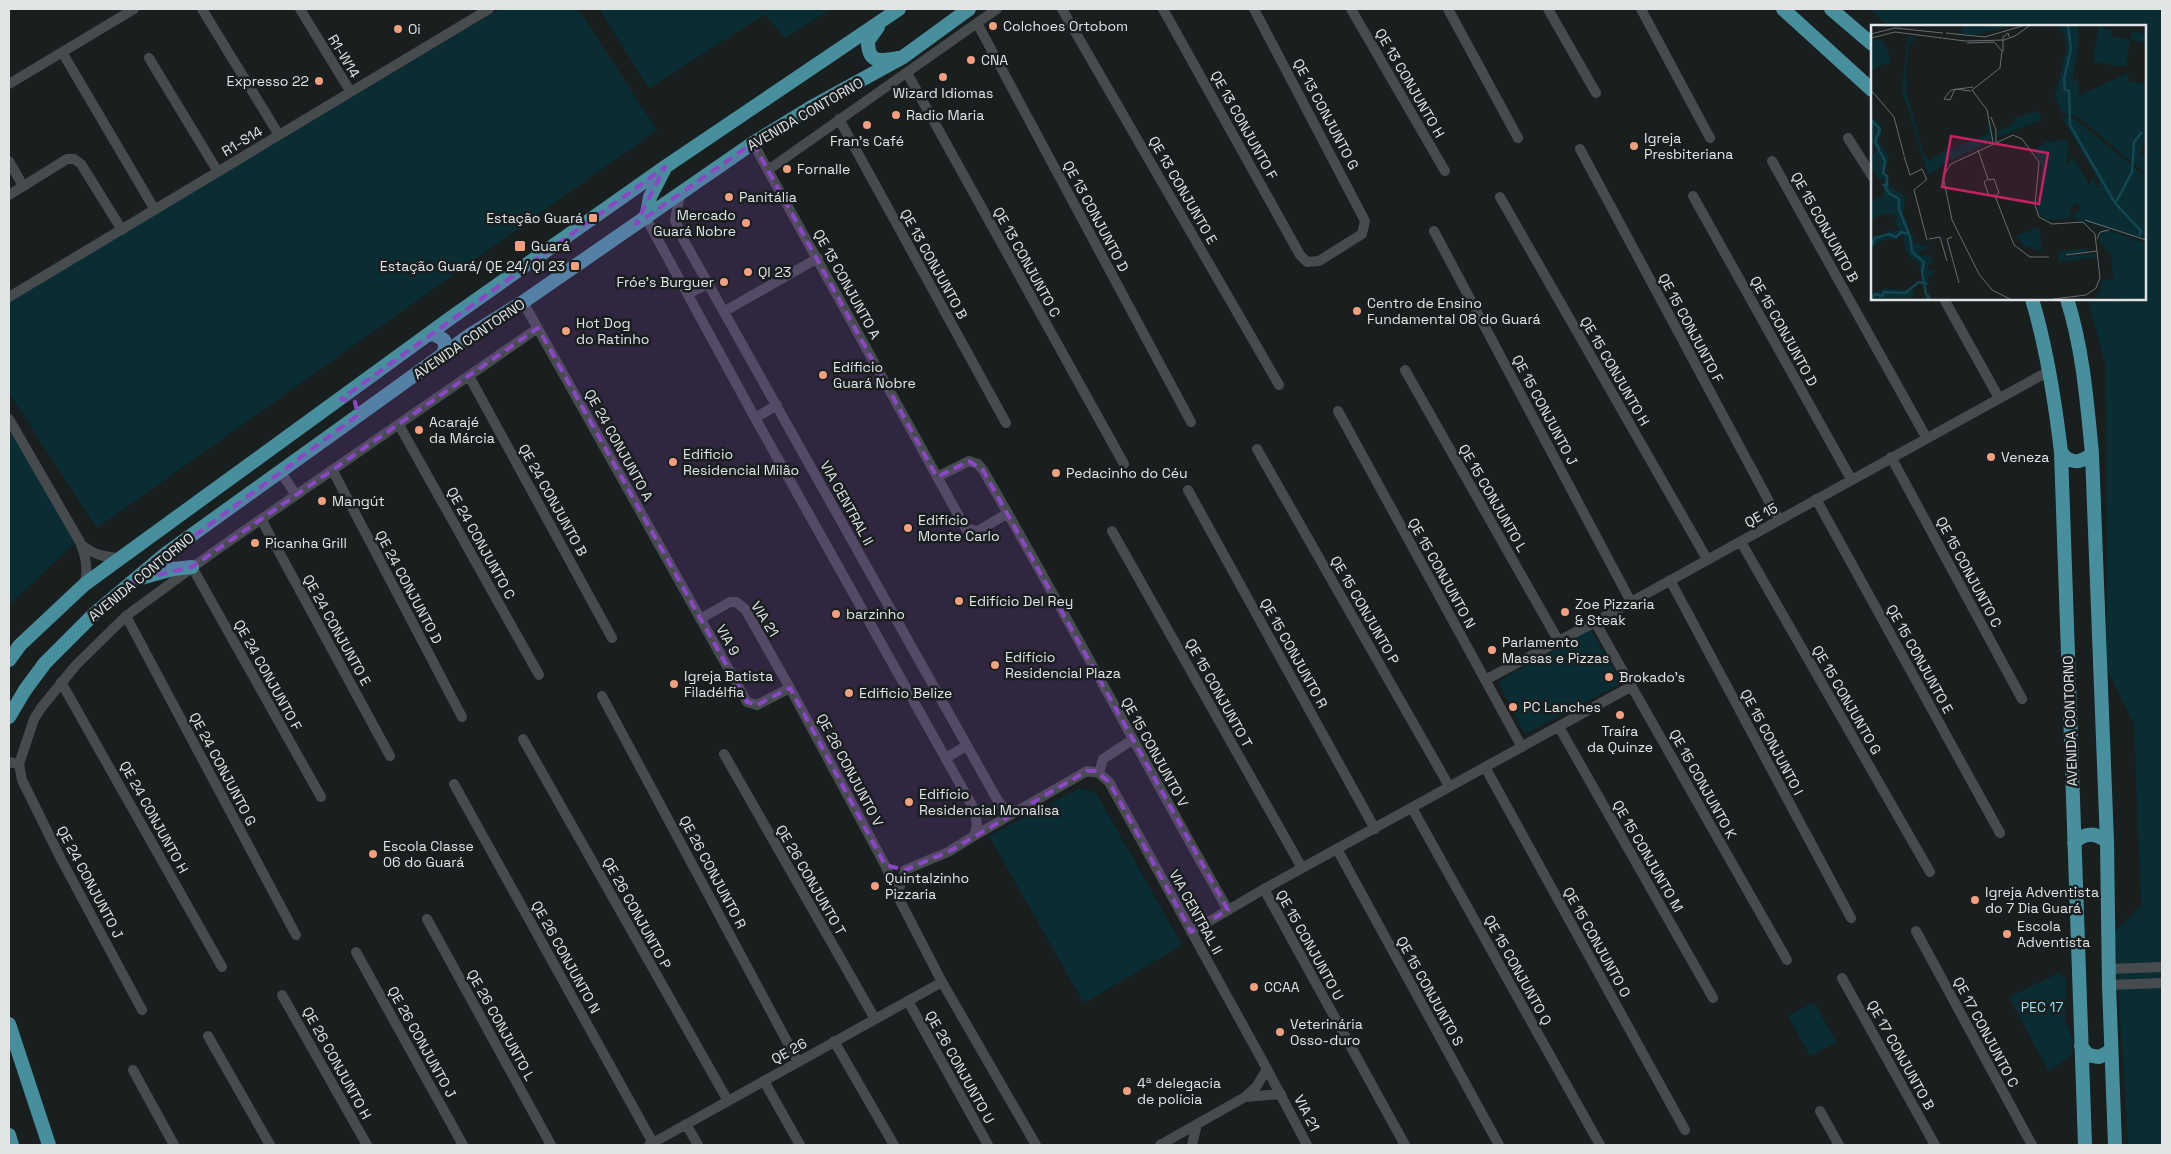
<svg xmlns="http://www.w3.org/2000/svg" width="2171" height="1154" font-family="'Space Grotesk',sans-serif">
<rect width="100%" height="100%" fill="#191e1f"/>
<path fill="#092d33" d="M500,9H578L657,130L97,528L9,393V302Z
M599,9H831L785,38L765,14L649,88Z
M1870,9H2162V1145H2128V1143L2115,931L2141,906L2134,724L2107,669L2106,367L2088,299H2145V26H1888Z
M9,429L76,542L9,605Z
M1590,629L1622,683L1525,734L1498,682Z
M1080,788L1096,793L1182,945L1084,1003L989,836Z
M2059,973L2066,979L2065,1022L2073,1040L2072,1055L2049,1072L2009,997Z
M1814,1002L1836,1042L1810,1056L1788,1016Z"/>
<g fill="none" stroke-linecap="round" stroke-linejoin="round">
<path stroke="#464c4e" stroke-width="10" d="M202,9L279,135
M300,9L350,91
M1062,9L1279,385
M1163,9L1300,255L1307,262L1319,261L1362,234L1365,221L1254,9
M1351,9L1445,171
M1448,9L1518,138
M1548,9L1596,93
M1641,9L1710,138
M977,23L1191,422
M62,52L155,210
M149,58L218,172
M907,73L1124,464
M9,84L134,9
M839,119L1006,423
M1848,138L1872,176
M753,143L966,529L978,531L1008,513
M1580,149L1779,520
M9,161L23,186
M1772,161L1926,437
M768,170L997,9
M680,194L675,220L683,239L998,801L1004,808L1017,811
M9,195L67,159H74L81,164L122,230
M1693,196L1851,479
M1500,197L1707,559
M646,218L755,418L974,809L977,825L974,836L948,852L905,870L897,895L942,982L1036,1145
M1434,231L1631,602
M688,294L709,283
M9,297L489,9
M1944,299L1999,398
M523,302L747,702L757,705L790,688
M725,311L818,258
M1405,370L1558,640
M469,376L612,638
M1338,411L1522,747
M755,418L777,405
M9,419L80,542C86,557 88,568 85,584
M399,425L539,675
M1257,449L1449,786
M1891,457L2022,699
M280,471L296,495
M333,471L462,717
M937,477L969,461L978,464L983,470C1067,615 1145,764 1228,910
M1188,490L1375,829
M1816,499L2000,833
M261,519L390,756
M1112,531L1302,868
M1741,542L1930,872
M82,545C94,555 105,557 120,558
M192,567L321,797
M1670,580L1851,918
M126,616L296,935
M700,619L730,602H736L745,609L790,688L885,865L897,895
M1595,622L1787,960
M1485,680L1595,622L2049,371
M61,682L222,967
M602,696L798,1062
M1559,727L1713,998
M523,739L728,1101
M724,754L875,1019
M946,758L966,746
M9,762L19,764
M1485,767L1685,1130
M1099,773L1103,759L1132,740
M454,784L653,1143
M1412,808L1600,1145
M974,836L1087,771L1099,773L1109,782L1267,1069L1256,1087L1245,1097L1160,1145
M1337,849L1499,1145
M1264,889L1405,1145
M427,919L551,1145
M1916,931L2032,1145
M1191,932L1264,889L1632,686
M356,952L463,1145
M2108,969L2162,967
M1842,978L1935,1145
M2109,985L2162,983
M282,995L367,1145
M908,1001L988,1145
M142,1010L61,859L22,780L19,764L34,719L41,708L76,665L126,616L215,551L538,328
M208,1036L270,1145
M834,1041L894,1145
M1267,1069L1307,1145
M133,1070L174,1145
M764,1081L800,1145
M1245,1097L1281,1094
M1820,1111L1839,1145
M686,1124L698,1145
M649,1145L942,982
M1192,1145L1197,1124"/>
<path stroke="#488f9e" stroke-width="14" d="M1783,9L1872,90
M1831,9L1872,44
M878,27L868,41C868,64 880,61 898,58
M646,218L650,197L664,170
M2032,299C2047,349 2055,401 2061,452L2085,1145
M2067,299C2083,349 2087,402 2092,454L2107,842L2109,985L2115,1145
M427,335L434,334L444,340C446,348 445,352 440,357
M2061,452C2070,465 2081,463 2092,454
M141,578L173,569L192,567
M9,660L20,645L85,584L452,317L665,167L899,9
M9,717L25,690L45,663L95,613L164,555L470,335L523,302L753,143L810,108L903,57L969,9
M2074,843C2084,832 2096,832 2107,842
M9,1024L49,1145
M2081,1046L2088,1055L2099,1057L2109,1052L2111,1047
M9,1135L12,1145"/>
</g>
<path fill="#8a48c5" fill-opacity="0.2" stroke="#8a48c5" stroke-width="4" stroke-dasharray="10 6" stroke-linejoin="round" d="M753,143L937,477L969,461L983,470L1228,910L1191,932L1109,782L1095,771H1087L948,852L905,870L885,865L790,688L757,705L747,702L538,328L192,567L133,581L358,415L355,402L341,399L665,167L636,224Z"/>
<g fill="#f2a080" stroke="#191e1f" stroke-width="2">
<circle cx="993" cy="26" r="5"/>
<circle cx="398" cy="29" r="5"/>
<circle cx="971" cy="60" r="5"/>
<circle cx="943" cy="77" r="5"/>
<circle cx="319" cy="81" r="5"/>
<circle cx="896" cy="115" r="5"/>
<circle cx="867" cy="125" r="5"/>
<circle cx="1634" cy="146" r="5"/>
<circle cx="787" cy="169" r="5"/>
<circle cx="729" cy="197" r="5"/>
<rect x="588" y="213" width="10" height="10" rx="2.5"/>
<circle cx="746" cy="223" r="5"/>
<rect x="514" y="240" width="12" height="12" rx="2.5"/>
<rect x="570" y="261" width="10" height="10" rx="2.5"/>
<circle cx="748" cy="272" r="5"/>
<circle cx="724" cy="282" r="5"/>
<circle cx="1357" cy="311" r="5"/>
<circle cx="566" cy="331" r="5"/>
<circle cx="823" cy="375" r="5"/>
<circle cx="419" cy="430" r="5"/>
<circle cx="1991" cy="457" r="5"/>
<circle cx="673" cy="462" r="5"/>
<circle cx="1056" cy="473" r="5"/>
<circle cx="322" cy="501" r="5"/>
<circle cx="908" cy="528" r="5"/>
<circle cx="255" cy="543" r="5"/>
<circle cx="959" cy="601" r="5"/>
<circle cx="1565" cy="612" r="5"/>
<circle cx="836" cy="614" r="5"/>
<circle cx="1492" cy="650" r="5"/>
<circle cx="995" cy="665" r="5"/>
<circle cx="1609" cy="677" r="5"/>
<circle cx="674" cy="684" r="5"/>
<circle cx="849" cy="693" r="5"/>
<circle cx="1513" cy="707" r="5"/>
<circle cx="1620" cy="715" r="5"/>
<circle cx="909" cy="802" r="5"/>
<circle cx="373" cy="854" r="5"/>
<circle cx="875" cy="886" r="5"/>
<circle cx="1975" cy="900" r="5"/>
<circle cx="2007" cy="934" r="5"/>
<circle cx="1254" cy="987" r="5"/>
<circle cx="1280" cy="1032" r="5"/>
<circle cx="1127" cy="1091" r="5"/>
</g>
<g text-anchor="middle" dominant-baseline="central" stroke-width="5" stroke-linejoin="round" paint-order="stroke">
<g font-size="14" fill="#e1e4e5" stroke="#191e1f" text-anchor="start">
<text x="1003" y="26">Colchoes Ortobom</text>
<text x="408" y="29">Oi</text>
<text x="981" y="60">CNA</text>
<text x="309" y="81" text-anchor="end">Expresso 22</text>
<text x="943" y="93" text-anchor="middle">Wizard Idiomas</text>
<text x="906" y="115">Radio Maria</text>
<text x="1644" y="138">Igreja<tspan x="1644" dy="16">Presbiteriana</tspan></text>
<text x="867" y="141" text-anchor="middle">Fran's Café</text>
<text x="797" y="169">Fornalle</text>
<text x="739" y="197">Panitália</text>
<text x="736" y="215" text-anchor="end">Mercado<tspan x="736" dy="16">Guará Nobre</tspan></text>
<text x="583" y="218" text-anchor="end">Estação Guará</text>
<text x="531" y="246">Guará</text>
<text x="565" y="266" text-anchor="end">Estação Guará/ QE 24/ QI 23</text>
<text x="758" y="272">QI 23</text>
<text x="714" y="282" text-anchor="end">Fróe's Burguer</text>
<text x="1367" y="303">Centro de Ensino<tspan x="1367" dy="16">Fundamental 08 do Guará</tspan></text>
<text x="576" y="323">Hot Dog<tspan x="576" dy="16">do Ratinho</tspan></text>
<text x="833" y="367">Edíficio<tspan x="833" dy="16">Guará Nobre</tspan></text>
<text x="429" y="422">Acarajé<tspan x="429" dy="16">da Márcia</tspan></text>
<text x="683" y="454">Edificio<tspan x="683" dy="16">Residencial Milão</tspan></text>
<text x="2001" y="457">Veneza</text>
<text x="1066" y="473">Pedacinho do Céu</text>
<text x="332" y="501">Mangút</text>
<text x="918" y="520">Edifício<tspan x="918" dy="16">Monte Carlo</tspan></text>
<text x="265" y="543">Picanha Grill</text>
<text x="969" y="601">Edifício Del Rey</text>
<text x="1575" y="604">Zoe Pizzaria<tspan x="1575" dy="16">&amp; Steak</tspan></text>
<text x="846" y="614">barzinho</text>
<text x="1502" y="642">Parlamento<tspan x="1502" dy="16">Massas e Pizzas</tspan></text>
<text x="1005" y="657">Edífício<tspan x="1005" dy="16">Residencial Plaza</tspan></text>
<text x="684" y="676">Igreja Batista<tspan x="684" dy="16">Filadélfia</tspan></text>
<text x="1619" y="677">Brokado's</text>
<text x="859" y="693">Edificio Belize</text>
<text x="1523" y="707">PC Lanches</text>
<text x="1620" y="731" text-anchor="middle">Traíra<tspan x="1620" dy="16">da Quinze</tspan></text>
<text x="919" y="794">Edifício<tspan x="919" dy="16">Residencial Monalisa</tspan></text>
<text x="383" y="846">Escola Classe<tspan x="383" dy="16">06 do Guará</tspan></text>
<text x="885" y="878">Quintalzinho<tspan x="885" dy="16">Pizzaria</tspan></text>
<text x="1985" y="892">Igreja Adventista<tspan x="1985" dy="16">do 7 Dia Guará</tspan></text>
<text x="2017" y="926">Escola<tspan x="2017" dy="16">Adventista</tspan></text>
<text x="1264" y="987">CCAA</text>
<text x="1290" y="1024">Veterinária<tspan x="1290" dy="16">Osso-duro</tspan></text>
<text x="1137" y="1083">4ª delegacia<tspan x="1137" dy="16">de polícia</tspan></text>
</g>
<g font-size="14" fill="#e1e4e5" stroke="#191e1f">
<text transform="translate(344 56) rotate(59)">R1-W14</text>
<text transform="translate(1410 83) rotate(60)">QE 13 CONJUNTO H</text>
<text transform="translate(805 114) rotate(-30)">AVENIDA CONTORNO</text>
<text transform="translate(1326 114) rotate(62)">QE 13 CONJUNTO G</text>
<text transform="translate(1244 125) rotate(61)">QE 13 CONJUNTO F</text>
<text transform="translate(242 141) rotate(-31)">R1-S14</text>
<text transform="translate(1183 190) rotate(60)">QE 13 CONJUNTO E</text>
<text transform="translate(1096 216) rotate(62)">QE 13 CONJUNTO D</text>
<text transform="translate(1825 227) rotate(61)">QE 15 CONJUNTO B</text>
<text transform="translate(1027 262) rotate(61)">QE 13 CONJUNTO C</text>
<text transform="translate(934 264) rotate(61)">QE 13 CONJUNTO B</text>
<text transform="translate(847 284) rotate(61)">QE 13 CONJUNTO A</text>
<text transform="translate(1691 328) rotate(62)">QE 15 CONJUNTO F</text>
<text transform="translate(1784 331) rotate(61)">QE 15 CONJUNTO D</text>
<text transform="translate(469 339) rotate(-34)">AVENIDA CONTORNO</text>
<text transform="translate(1615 371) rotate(60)">QE 15 CONJUNTO H</text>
<text transform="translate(1545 410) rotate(62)">QE 15 CONJUNTO J</text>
<text transform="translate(619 445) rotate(61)">QE 24 CONJUNTO A</text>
<text transform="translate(1493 498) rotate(60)">QE 15 CONJUNTO L</text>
<text transform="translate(553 500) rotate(61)">QE 24 CONJUNTO B</text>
<text transform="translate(847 503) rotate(61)">VIA CENTRAL II</text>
<text transform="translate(1761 515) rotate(-29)">QE 15</text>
<text transform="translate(481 543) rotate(61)">QE 24 CONJUNTO C</text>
<text transform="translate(1969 572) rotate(62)">QE 15 CONJUNTO C</text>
<text transform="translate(1442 573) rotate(61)">QE 15 CONJUNTO N</text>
<text transform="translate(141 577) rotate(-39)">AVENIDA CONTORNO</text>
<text transform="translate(409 587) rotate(62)">QE 24 CONJUNTO D</text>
<text transform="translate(1365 610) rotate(60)">QE 15 CONJUNTO P</text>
<text transform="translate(765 619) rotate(58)">VIA 21</text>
<text transform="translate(337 630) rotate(61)">QE 24 CONJUNTO E</text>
<text transform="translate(728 640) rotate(61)">VIA 9</text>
<text transform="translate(1294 653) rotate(61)">QE 15 CONJUNTO R</text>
<text transform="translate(1920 659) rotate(61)">QE 15 CONJUNTO E</text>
<text transform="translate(268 675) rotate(61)">QE 24 CONJUNTO F</text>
<text transform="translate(1219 693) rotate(61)">QE 15 CONJUNTO T</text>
<text transform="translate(1847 700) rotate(60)">QE 15 CONJUNTO G</text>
<text transform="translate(2070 721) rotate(-92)">AVENIDA CONTORNO</text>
<text transform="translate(1772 742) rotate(62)">QE 15 CONJUNTO I</text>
<text transform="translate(1155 752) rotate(61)">QE 15 CONJUNTO V</text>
<text transform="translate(223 769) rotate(62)">QE 24 CONJUNTO G</text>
<text transform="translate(850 770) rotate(62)">QE 26 CONJUNTO V</text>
<text transform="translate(1703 784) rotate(61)">QE 15 CONJUNTO K</text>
<text transform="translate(154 817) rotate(61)">QE 24 CONJUNTO H</text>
<text transform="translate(1648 856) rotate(60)">QE 15 CONJUNTO M</text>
<text transform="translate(713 872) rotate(62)">QE 26 CONJUNTO R</text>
<text transform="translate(811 880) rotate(60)">QE 26 CONJUNTO T</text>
<text transform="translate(90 882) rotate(62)">QE 24 CONJUNTO J</text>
<text transform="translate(1196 912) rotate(61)">VIA CENTRAL II</text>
<text transform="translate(637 913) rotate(61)">QE 26 CONJUNTO P</text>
<text transform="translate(1597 942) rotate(61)">QE 15 CONJUNTO O</text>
<text transform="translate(1310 945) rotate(61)">QE 15 CONJUNTO U</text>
<text transform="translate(566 957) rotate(61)">QE 26 CONJUNTO N</text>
<text transform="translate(1518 970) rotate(61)">QE 15 CONJUNTO Q</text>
<text transform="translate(1430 991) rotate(61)">QE 15 CONJUNTO S</text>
<text transform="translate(501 1025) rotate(61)">QE 26 CONJUNTO L</text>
<text transform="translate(1986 1032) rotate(62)">QE 17 CONJUNTO C</text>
<text transform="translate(422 1042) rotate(61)">QE 26 CONJUNTO J</text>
<text transform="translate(789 1051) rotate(-29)">QE 26</text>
<text transform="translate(1901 1055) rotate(61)">QE 17 CONJUNTO B</text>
<text transform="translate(337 1063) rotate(61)">QE 26 CONJUNTO H</text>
<text transform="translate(960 1067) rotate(61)">QE 26 CONJUNTO U</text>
<text transform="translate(1307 1113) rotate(63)">VIA 21</text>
</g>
<g font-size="14" fill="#8ce0f2" stroke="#191e1f">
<text x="2042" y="1007">PEC 17</text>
</g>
</g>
<g transform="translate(1871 25)">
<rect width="275" height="275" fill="#191e1f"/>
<path d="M91,1H141L103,10L90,8ZM187,1H206L208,15L201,58L207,52V71L257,48L258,57L275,59V111L269,129L275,131V149L207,92L190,87L184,71L195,25L194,11ZM228,1L241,5L240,11L259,15L261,6L267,7L275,10V17L259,15L255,42L222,37ZM37,10L45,14L38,18L34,53L38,59L34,61L52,128L58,135L76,125L105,114L108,119L106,113L117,109L115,101L118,100L123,115L81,135L76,126L80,135L57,150L31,65ZM7,14L13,17L20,36L0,45V16ZM167,86L171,95L127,112V106L144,98L142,94ZM190,90L202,93L275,152V215L201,193L210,182L206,178L197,185L201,190L196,194L175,195L167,187L171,143L163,125L175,117L195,115L198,125L194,142L202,132L218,160L223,152L225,163L230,161H226L228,156ZM0,92L9,99L11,112L6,114L18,132L14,147L19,162L35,172L32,188L43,214L42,218L59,222L48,227L50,231L59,230L62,235L56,241L58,246L65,245L57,254L58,259L54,260L46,234L42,236L35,225L32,209L25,215L19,213L4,219L0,225L1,211L15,209L18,204L21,207L29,205L24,199L26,191L15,188L0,194V176L12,171L13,166V153L7,154L0,142V130L5,126L0,115ZM168,202L171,226L153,221L145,211ZM239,206L275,218V274L224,272L230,265V256L243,254L239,226H234L233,218L228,219L230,207ZM216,223L217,227L195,230V232L224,229L226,232L188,237L187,227ZM16,263L42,266L44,272L0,274V269Z" fill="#092d33"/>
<path fill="none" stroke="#144751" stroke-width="2.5" d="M197,1L200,24L193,54L194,65L198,66L199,100L244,178L270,206L268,211M0,95L9,104L4,117L14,136L12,148L16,151V160H13L18,168L28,174V184L39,212L41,227L53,237L51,247L55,269L58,272L56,274M245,177L261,147L263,117L271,107M0,221L4,213L18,209L25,212L30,207L37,209M0,274L4,269L11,271L13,267L34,268L48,257L56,259"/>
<path fill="none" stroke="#696d6e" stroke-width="1" d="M75,8L114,12L151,1M0,9L24,3L72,8M0,13L24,7L94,16L133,15L144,11L158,1M96,18L123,17L131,26M132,27V12L137,8L138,12M0,65L23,92L33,130M100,66L84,64L79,75L73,74L80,65L102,62M120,92L125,105V117M122,117L116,85L101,65L129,43L131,26M107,125L117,154L113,157L118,171L125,170M33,131L39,150L51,144L56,155M55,155L43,165L56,215M117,155L123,154L128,168L124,171L143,220L159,232H178M214,195L275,215M81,212L76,214L88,258M58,214L69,212L76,236M226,214L229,207L238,205M195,230L226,226M139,274L121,265L108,249L81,195L72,151L80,139L142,110L151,114L168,137L164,180L168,192L181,199L212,197L224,209L229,253L225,263L215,270L182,274"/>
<path fill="#c42262" fill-opacity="0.15" stroke="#c42262" stroke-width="2.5" d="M80,111L177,128L168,179L71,162Z"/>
<rect width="275" height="275" fill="none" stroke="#e1e4e5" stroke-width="2.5"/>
</g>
<rect width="2171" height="1154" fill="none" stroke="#e1e4e5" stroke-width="20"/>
</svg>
